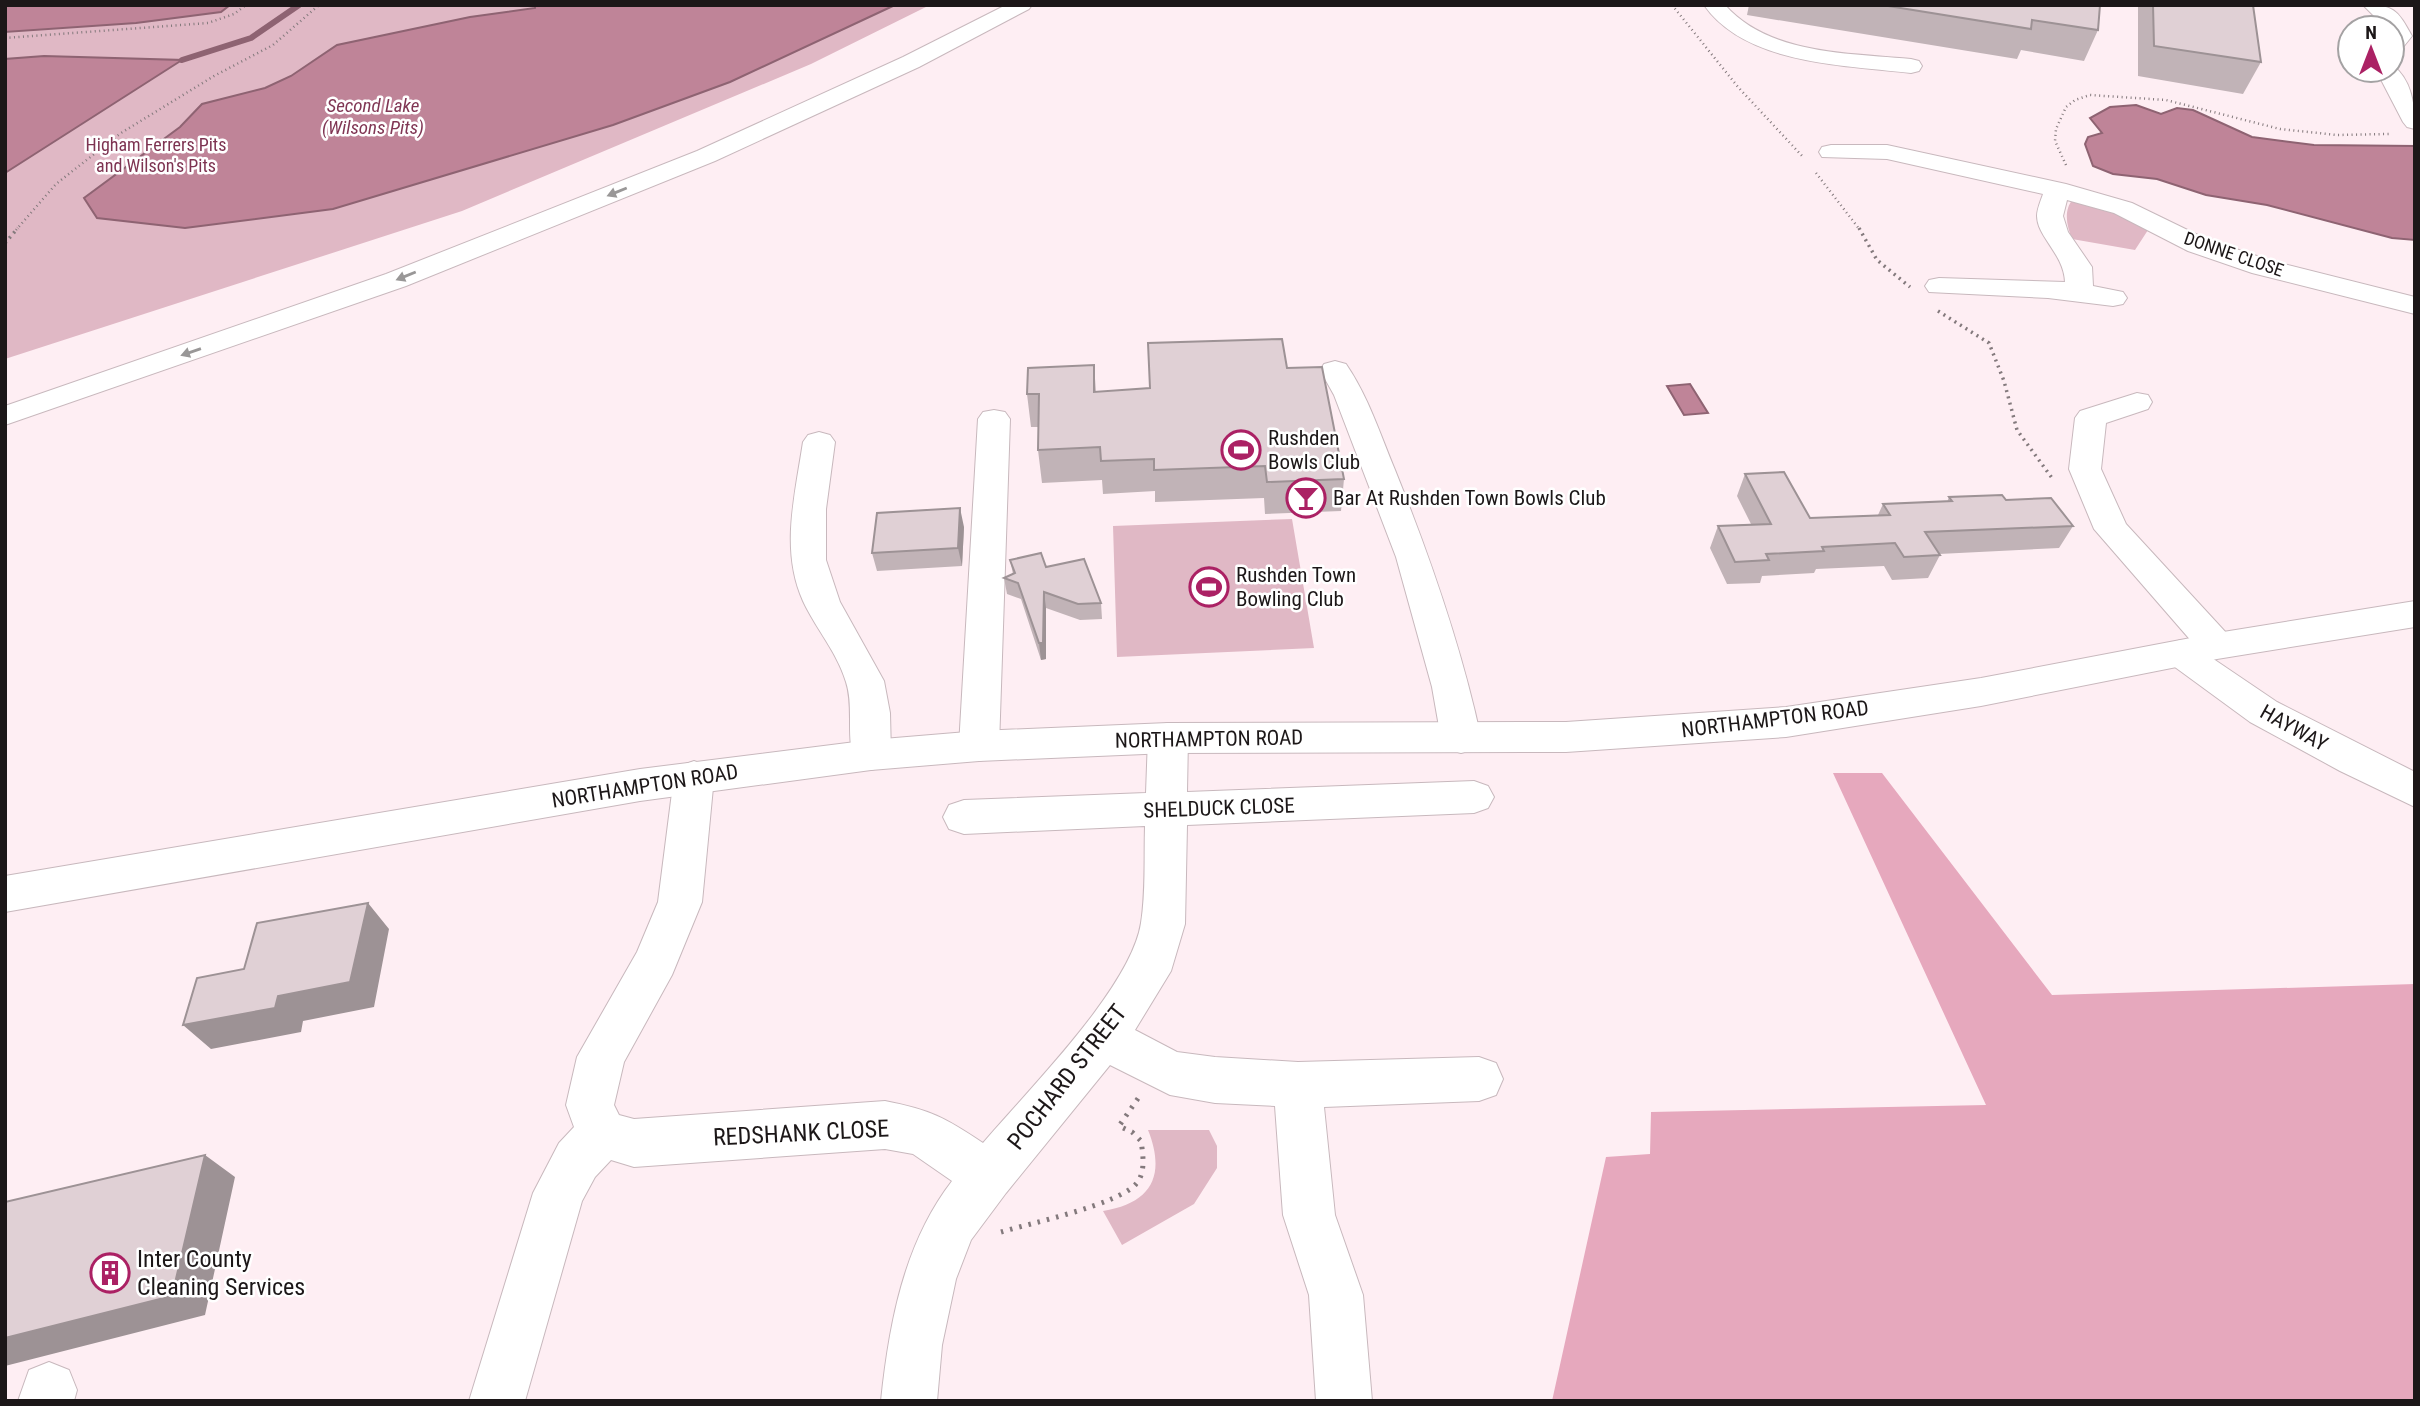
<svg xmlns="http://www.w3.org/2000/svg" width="2420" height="1406" font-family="'Roboto Condensed',sans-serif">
<rect width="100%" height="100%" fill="#feeef3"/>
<path fill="#e0b8c5" d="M5,5H930L811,64L462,211L5,359Z
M2073,199L2094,202L2148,230L2135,250L2072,239C2067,226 2063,211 2073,199Z
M1292,519L1314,648L1117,657L1113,526Z
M1148,1130H1209L1217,1146V1168L1194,1204L1122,1245L1103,1211C1152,1203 1166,1175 1148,1130Z"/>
<path fill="#e6a8bd" d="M1833,773H1882L2052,995L2415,984V1401H1552L1606,1157L1650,1154L1651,1112L1986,1105Z"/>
<path fill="#bf8498" stroke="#8e6372" stroke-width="2" d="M5,5H230L221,12L136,23L5,32Z
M535,5H895L730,82L613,125L333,209L185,228L97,218L84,198L180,127L202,104L265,88L291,76L337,45L470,17L535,8Z
M44,56L182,60L5,173V59Z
M2136,105L2161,114L2177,108L2193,110L2252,137L2314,145L2415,146V240L2392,238L2267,205L2206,195L2157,179L2113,174L2093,166L2085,144L2088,137L2102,133L2090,118L2110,107Z
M1690,384L1708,413L1684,415L1667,386Z"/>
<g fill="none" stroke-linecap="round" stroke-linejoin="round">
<path stroke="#8e6372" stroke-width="6" d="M182,60L251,38L299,5"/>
<g stroke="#c8b8bd" stroke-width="2">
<path id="minor" d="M1704,5H1725C1769,55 1850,53 1911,59L1919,61L1922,66L1919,71L1911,73C1845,65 1746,65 1704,5Z
M2363,5C2394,5 2397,9 2412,36L2400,51L2392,52V28H2386Z
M2392,65C2412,79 2415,106 2415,129L2407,127L2403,122L2376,70H2392Z
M1831,145H1887L2066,184L2132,203L2206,239L2272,261L2415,297V314L2252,273L2188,251L2114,213L2067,200L2063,216L2068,232L2092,267L2093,286L2123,292L2127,298L2123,304L2113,306L2048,298L1929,292L1925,286L1929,280L1939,278L2065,282C2064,254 2037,237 2037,216C2037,209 2041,200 2043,194L1887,159L1822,157L1819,152L1822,147Z
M1335,361L1346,364C1368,396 1380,434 1395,470C1430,557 1461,645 1481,738L1475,749L1461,753L1447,749L1441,738L1432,687L1396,557L1334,395L1320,370L1324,364Z
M2137,393L2148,395L2152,402L2148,409L2106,423L2101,469L2126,524L2230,637L2236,646L2230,655L2212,658L2277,702L2415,772V807L2340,771L2250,722L2168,662L2162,653L2168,644L2181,640L2193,643L2094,529L2069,469L2075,418L2080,411Z
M994,410L1005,412L1010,419L999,746L993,757L979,761L965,757L959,746L978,419L983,412Z
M819,432L830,435L835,442L826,509V560L840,602L884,681L890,713L891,755L885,766L871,770L857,766C844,741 855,709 846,682C837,652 816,629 803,601C780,550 795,495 803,442L808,435Z
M1168,723L1182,727L1188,738L1187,792L1474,781L1488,786L1494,797L1488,808L1474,813L1187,825L1185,924L1171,971L1135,1030L1177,1052L1215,1057L1298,1062L1479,1057L1496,1063L1503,1079L1496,1095L1479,1101L1324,1107L1335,1215L1363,1295L1372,1401H1316L1309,1295L1283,1215L1275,1106L1215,1103L1170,1095L1110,1065L1006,1193L971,1240L956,1279L942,1345L937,1401H881C889,1324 904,1243 952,1181L913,1154L885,1149L634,1167L611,1160L595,1177L582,1201L525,1401H469L533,1193L559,1143L574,1127L566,1105L577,1057L637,952L658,902L674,777L680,766L694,761L708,766L714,777L702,902L672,975L624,1062L614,1105L619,1115L634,1119L885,1101C931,1110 944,1117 983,1143C1027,1091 1131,988 1141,923C1146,892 1144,858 1145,826L964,834L949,829L943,817L949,805L964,800L1146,793L1148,738L1154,727Z
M49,1362L69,1370L77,1390L74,1401H18L29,1370Z"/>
</g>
<g stroke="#c8b8bd" stroke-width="2">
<path id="major" d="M2415,601V627L2217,659L1981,706L1786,737L1566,752L1168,753L979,761L871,770L640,801L5,912V876L640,769L871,740L979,731L1168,723L1566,722L1786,707L1981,678L2217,633Z"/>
</g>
<g stroke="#c8b8bd" stroke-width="2">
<path id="highway" d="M1006,5H1032L1029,9L919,67L715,161L406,286L5,425V406L386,274L697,151L903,57Z"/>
</g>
<path stroke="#83797c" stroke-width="2.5" stroke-dasharray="1 3.5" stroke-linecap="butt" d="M1672,5L1738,87L1804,158
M5,38L208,23L234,14L246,5
M2066,165L2055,141L2056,129L2066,107L2075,100L2090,95L2166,100L2280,129L2337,135L2389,134
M1816,173L1860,230
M16,230L56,184L121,133L214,76L273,45L319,5"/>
<path stroke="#83797c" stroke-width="3.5" stroke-dasharray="2 4.5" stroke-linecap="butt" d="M1859,228L1877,260L1910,287
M5,243L18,228
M1938,311L1989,343L2004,381L2017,430L2052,478"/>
<path stroke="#83797c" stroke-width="5" stroke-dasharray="2.5 7" stroke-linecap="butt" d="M1001,1232C1031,1223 1117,1205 1136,1184C1146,1173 1143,1154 1141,1141L1132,1132L1119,1126L1139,1097"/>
<use href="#minor" fill="#fff" fill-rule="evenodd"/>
<use href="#major" fill="#fff" fill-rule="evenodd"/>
<use href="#highway" fill="#fff" fill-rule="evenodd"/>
</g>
<path fill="#c1b3b7" d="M1749,5H2100L2098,30L2084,61L2021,50L2017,59L1747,15Z
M2138,5H2253L2261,62L2243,94L2138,76Z
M1094,365L1096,392L1150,389L1287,368L1344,479L1341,511L1265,514L1264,498L1155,502V491L1103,494L1102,480L1042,483L1038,450V427H1031L1027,394Z
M1745,474L1810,518L1878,515L1883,504L1947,502L1949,497L2006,500L2073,526L2059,548L1939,554L1940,555L1928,578L1892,580L1884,566L1816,569L1814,573L1762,576L1760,583L1727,584L1710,548L1718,526L1751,524L1737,496Z
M964,527L962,566L877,571L872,553Z
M1010,560L1046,567L1101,603L1102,619L1080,620L1046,608V659L1041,660L1021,599L1007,594L1004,578L1013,574Z"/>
<path fill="#9d9295" d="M960,508L964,527L962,566L958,548Z
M1044,592L1046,608V659L1041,660L1039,643Z
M368,903L389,929L374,1007L303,1021L301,1032L211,1049L183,1025L278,996Z
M205,1155L235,1177L205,1315L5,1366V1338Z"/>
<path fill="#e0d0d5" stroke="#9d9295" stroke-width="2" d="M1882,5H2100L2098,30L2032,20L2031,29Z
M2153,5H2253L2261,62L2154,46Z
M1282,339L1287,368L1322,367L1344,479L1267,482L1265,466L1154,470V459L1101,461L1100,447L1038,450L1039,394H1027L1028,368L1094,365V392L1150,388L1148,343Z
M1784,472L1810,518L1890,515L1883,504L1952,501L1949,497L2002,495L2006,500L2051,498L2073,526L1925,532L1940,555L1904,557L1895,543L1822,547L1824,551L1766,554L1769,560L1735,562L1718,526L1771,524L1745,474Z
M960,508L958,548L872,553L877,513Z
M1041,553L1046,567L1084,559L1101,603L1078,604L1044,592L1043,643H1039L1018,583L1004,578L1015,573L1010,560Z
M368,903L350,982L278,996L275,1008L183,1025L197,978L244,969L257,923Z
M205,1155L172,1296L5,1338V1202Z"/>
<defs><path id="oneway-solid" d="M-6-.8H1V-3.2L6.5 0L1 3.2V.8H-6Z" transform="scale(1.75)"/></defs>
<g fill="#999797">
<use href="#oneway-solid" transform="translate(617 192) rotate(158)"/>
<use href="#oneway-solid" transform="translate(406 276) rotate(158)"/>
<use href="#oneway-solid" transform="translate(191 352) rotate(161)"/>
</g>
<defs>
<g id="stadium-ring" transform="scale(2.0125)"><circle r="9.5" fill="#fff" stroke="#ab2164" stroke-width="1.5"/><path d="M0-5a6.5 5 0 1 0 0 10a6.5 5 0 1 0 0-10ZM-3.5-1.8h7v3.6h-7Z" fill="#ab2164"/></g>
<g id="bar-ring" transform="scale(2.0125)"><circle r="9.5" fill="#fff" stroke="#ab2164" stroke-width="1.5"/><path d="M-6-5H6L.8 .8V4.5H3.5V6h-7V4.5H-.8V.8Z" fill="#ab2164"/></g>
<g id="building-ring" transform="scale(2.0125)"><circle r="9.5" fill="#fff" stroke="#ab2164" stroke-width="1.5"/><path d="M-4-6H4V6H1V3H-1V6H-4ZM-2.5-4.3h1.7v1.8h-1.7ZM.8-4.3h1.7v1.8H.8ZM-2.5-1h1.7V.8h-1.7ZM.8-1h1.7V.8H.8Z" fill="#ab2164"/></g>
</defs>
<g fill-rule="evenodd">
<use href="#stadium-ring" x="1241" y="450"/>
<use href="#bar-ring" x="1306" y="498"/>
<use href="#stadium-ring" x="1209" y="587"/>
<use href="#building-ring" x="110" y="1273"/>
</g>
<g text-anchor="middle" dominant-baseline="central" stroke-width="5" stroke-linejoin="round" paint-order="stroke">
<g font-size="18" fill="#7d3351" stroke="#fff">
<text x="156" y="144">Higham Ferrers Pits<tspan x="156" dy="21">and Wilson's Pits</tspan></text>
</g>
<g font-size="18" fill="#1c1718" stroke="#fff">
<text transform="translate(2234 254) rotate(19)">DONNE CLOSE</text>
</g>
<g font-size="19" font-style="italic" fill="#803654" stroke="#fff">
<text x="373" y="105">Second Lake<tspan x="373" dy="22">(Wilsons Pits)</tspan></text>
</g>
<g font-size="21" fill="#1c1718" stroke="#fff" text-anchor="start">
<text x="1268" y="438">Rushden<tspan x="1268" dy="24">Bowls Club</tspan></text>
<text x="1333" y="498">Bar At Rushden Town Bowls Club</text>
<text x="1236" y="575">Rushden Town<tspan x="1236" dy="24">Bowling Club</tspan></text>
</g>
<g font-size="21" fill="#1c1718" stroke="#fff">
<text transform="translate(1775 719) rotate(-7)">NORTHAMPTON ROAD</text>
<text transform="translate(2294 728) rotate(29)">HAYWAY</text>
<text transform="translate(1209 739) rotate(-1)">NORTHAMPTON ROAD</text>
<text transform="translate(645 786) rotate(-9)">NORTHAMPTON ROAD</text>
<text transform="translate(1219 808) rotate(-2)">SHELDUCK CLOSE</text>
</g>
<g font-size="24" fill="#1c1718" stroke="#fff">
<text transform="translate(1067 1077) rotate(-52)">POCHARD STREET</text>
<text transform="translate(801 1133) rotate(-3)">REDSHANK CLOSE</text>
</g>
<g font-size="24" fill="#1c1718" stroke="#fff" text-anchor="start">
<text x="137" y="1259">Inter County<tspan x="137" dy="28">Cleaning Services</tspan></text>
</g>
</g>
<rect width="2420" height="1406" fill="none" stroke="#1c1718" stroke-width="14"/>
<g transform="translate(2371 49)"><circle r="33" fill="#ffffff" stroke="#a4a2a3" stroke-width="2"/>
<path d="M0-5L12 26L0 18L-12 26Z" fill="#ab2164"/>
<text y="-10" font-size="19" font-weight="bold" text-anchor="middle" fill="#1c1718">N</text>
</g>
</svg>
